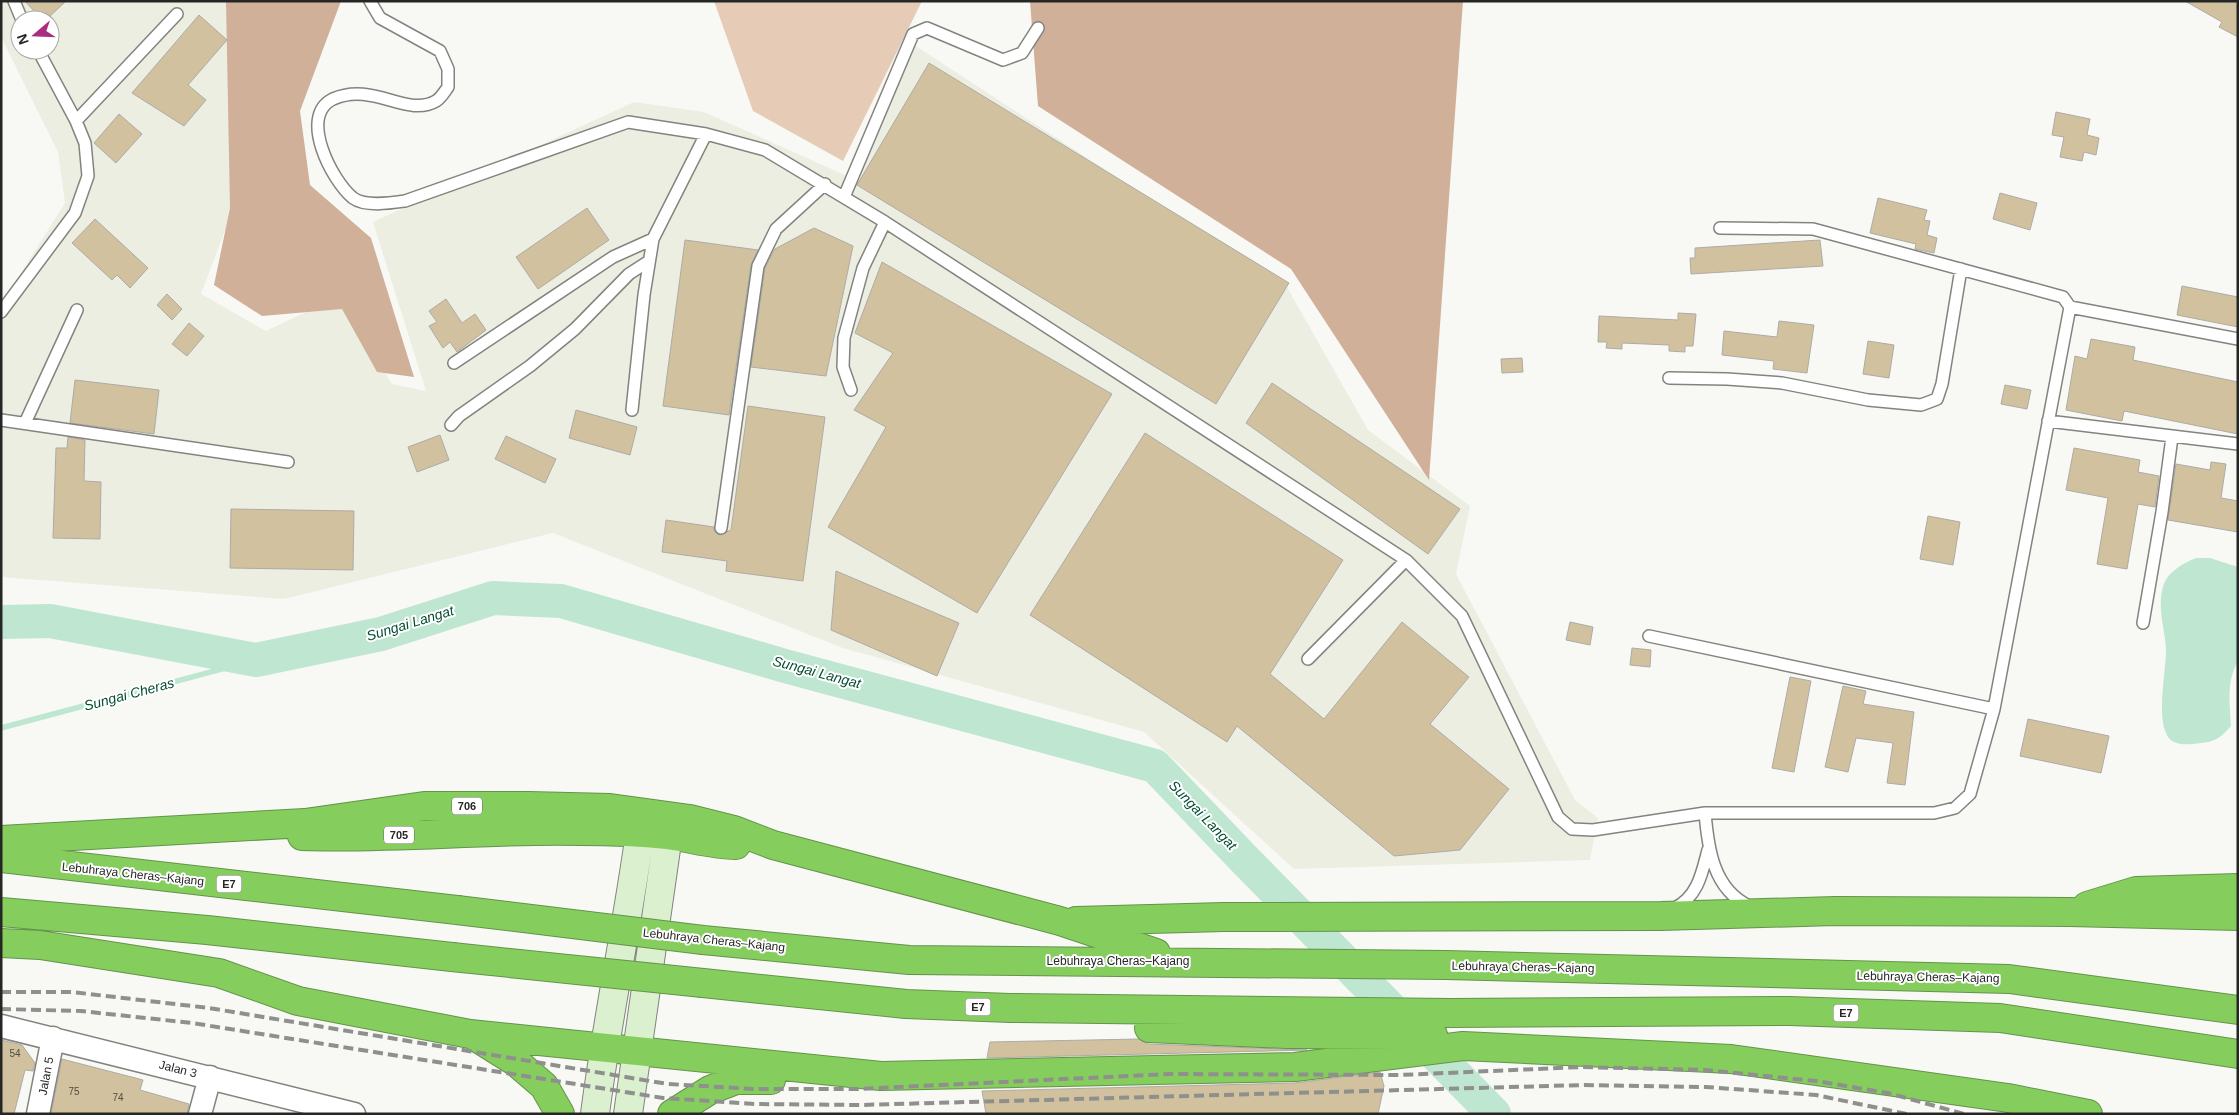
<svg xmlns="http://www.w3.org/2000/svg" width="2239" height="1115" font-family="Helvetica,sans-serif">
<rect width="100%" height="100%" fill="#f8f9f4"/>
<path fill="#edeee2" fill-rule="evenodd" d="M1,1H227L234,207L201,294L266,331L340,296L392,384L426,391L373,222L634,102L704,112L856,180L905,39L1288,289L1368,430L1470,506L1456,574L1575,800L1598,818L1590,860L1294,869L1144,732L843,648L553,533L284,599L1,577V305L65,203L58,152L1,37ZM20,20H50V50H20Z"/>
<path fill="#e6cbb7" d="M714,1H922L843,161L753,111Z"/>
<path fill="#d0b098" d="M226,1H341L300,111L310,185L371,238L414,377L377,372L342,309L262,316L214,285L230,208Z
M1030,1H1463L1429,480L1291,269L1038,106Z"/>
<path fill="#bfe6d1" d="M2196,558H2210L2238,567V661C2226,682 2230,703 2231,726C2217,742 2212,742 2192,744C2181,745 2170,744 2166,733C2157,713 2166,671 2166,649C2165,628 2157,609 2163,587C2167,572 2182,564 2196,558Z"/>
<g fill="none" stroke-linecap="round" stroke-linejoin="round">
<path stroke="#bfe6d1" stroke-width="5.5" d="M1,728L256,660"/>
<path stroke="#bfe6d1" stroke-width="34" d="M1,622L50,621L256,660L381,634L493,598L561,601L785,666L1155,766L1243,858L1494,1114"/>
</g>
<path fill="#d1c19e" stroke="#adaba7" d="M25,1H66L46,20H42Z
M2185,1H2238V37L2219,27L2222,22Z
M199,15L227,40L188,85L206,100L184,126L132,93Z
M929,63L1289,283L1216,404L857,185Z
M2056,112L2090,119L2087,135L2099,138L2096,155L2084,152L2082,161L2060,157L2064,137L2052,135Z
M119,114L142,134L116,163L94,143Z
M2000,193L2037,203L2030,230L1993,219Z
M1878,198L1927,210L1924,220L1930,221L1927,235L1937,238L1934,253L1915,249L1916,244L1870,233Z
M587,208L609,240L538,289L516,257Z
M95,219L148,268L130,288L117,275L112,280L72,243Z
M814,228L853,246L826,376L751,367L765,268L775,249Z
M685,240L758,250L751,265L729,415L663,406Z
M1820,240L1823,266L1691,274L1690,258H1695V248Z
M882,262L1112,394L977,613L828,527L886,427L854,410L893,353L855,333Z
M2182,286L2238,297V327L2177,315Z
M167,294L182,309L172,320L157,305Z
M446,299L462,323L475,314L486,330L457,352L450,342L443,348L429,326L437,322L429,311Z
M1678,313L1696,314L1693,346H1685V352L1669,351V345L1622,343V349L1606,348L1607,342H1598L1599,316L1678,320Z
M1779,321L1814,325L1807,373L1773,369L1774,361L1722,355L1724,331L1777,337Z
M189,323L204,336L187,356L172,344Z
M2091,339L2135,347L2133,360L2238,382V434L2124,411L2122,421L2066,410L2075,356L2087,359Z
M1868,341L1894,345L1889,378L1863,374Z
M1522,358L1523,372L1502,373L1501,359Z
M75,380L159,390L154,434L70,423Z
M1272,383L1460,509L1428,554L1246,423Z
M2005,385L2031,390L2027,409L2001,404Z
M748,406L825,417L803,581L726,571L727,561L662,552L666,520L714,527V531L719,535L731,530Z
M576,410L637,427L630,455L569,438Z
M1145,433L1343,560L1270,674L1324,719L1402,622L1469,677L1430,724L1509,789L1460,850L1394,856L1237,726L1227,742L1030,615Z
M440,435L449,460L417,472L408,447Z
M506,436L556,459L545,483L495,459Z
M68,437L85,440L84,481L101,482L100,539L53,538L56,448H67Z
M2074,448L2140,460L2138,472L2159,476L2155,507L2138,504L2127,569L2097,564L2108,498L2066,490Z
M2211,462L2226,464L2221,498L2238,501V532L2168,520L2176,464L2210,470Z
M231,509L354,511L353,570L230,568Z
M1928,516L1960,522L1953,565L1920,559Z
M836,571L959,623L937,676L831,630Z
M1570,622L1593,627L1590,645L1566,640Z
M1632,648L1651,650L1650,667L1630,665Z
M1790,677L1811,681L1794,772L1772,768Z
M1843,686L1866,691L1863,704L1914,712L1905,785L1887,783L1893,743L1856,738L1848,772L1825,767Z
M2028,719L2109,736L2101,773L2020,756Z
M1139,1039L1148,1044L1307,1050L987,1058L990,1042Z
M1,1040L22,1045L35,1063L33,1071L25,1070L14,1114H1Z
M62,1059L143,1080L140,1090L189,1104L187,1114H51Z
M1380,1072L1384,1086L1378,1114H986L982,1091L1295,1083Z"/>
<g fill="none" stroke-linecap="round" stroke-linejoin="round">
<g stroke="#83837f" stroke-width="14">
<path id="lane" d="M14,1L22,20
M370,1L380,18L440,51L448,69V87C445,91 441,98 436,101C407,118 373,81 333,99C298,116 332,181 353,198C365,207 391,203 405,201L628,122L706,134L765,150L885,222L1406,560L1462,616L1558,817L1572,829L1593,830L1705,813H1934L1955,808L1970,794L1994,709L2070,307L2063,297L1813,229L1720,228
M76,121L177,14
M844,197L913,34L927,28L1003,60L1022,53L1038,28
M2070,307L2238,339
M1,312L75,213L88,176L85,143L76,121L38,50
M454,363L613,257L653,239L706,134
M1669,378L1727,379L1782,383L1868,400L1921,405L1937,399L1942,384L1961,269
M851,390L843,367L844,338L863,268L885,222
M632,410L644,295L653,239
M1,420L288,462
M2048,421L2238,444
M25,423L77,310
M451,425L459,416L530,366L575,329L629,274L649,261
M721,528L758,266L776,229L825,184
M2143,623L2162,512L2172,437
M1649,636L1994,709
M1308,659L1406,560
M1705,813C1708,848 1713,889 1749,906
M1675,908C1698,896 1702,873 1708,850"/>
</g>
<g stroke="#83837f" stroke-width="25">
<path id="street" d="M1,1026L354,1114
M38,1114L53,1038
M200,1114L210,1077"/>
</g>
<g stroke="#83837f" stroke-width="30">
<path id="secondary" d="M595,1114C607,1020 627,927 640,833
M628,1114L668,835"/>
</g>
<g stroke="#64934a" stroke-width="30">
<path id="highway" d="M302,836C395,839 488,829 580,831C609,831 639,832 668,835C691,838 713,845 736,845
M1,840L305,823L424,806H529L610,808L690,819L734,830L773,845L1060,921L1156,953
M1,858L457,910
M2087,906L2136,891L2238,888
M1,912L207,930L452,957
M1076,921L1224,917L1661,916L1835,911L2069,912L2238,916
M703,940L909,960L1446,965L2009,979L2238,1010
M1,943L40,945L219,973L298,1001L470,1034L881,1076L1295,1067L1463,1046L1731,1059L2008,1098L2088,1114
M703,983L906,1004L1010,1008L1451,1013L1789,1011L2000,1018L2238,1054
M1149,1028L1286,1034L1433,1035
M476,1037L516,1062L544,1086L560,1114
M672,1114L710,1090L736,1080H771"/>
</g>
<use href="#lane" stroke="#fff" stroke-width="11"/>
<use href="#street" stroke="#fff" stroke-width="22"/>
<use href="#secondary" stroke="#daf0cf" stroke-width="28"/>
<use href="#highway" stroke="#85ce5e" stroke-width="28"/>
<path stroke="#8f908d" stroke-width="4" stroke-dasharray="10 5" stroke-linecap="butt" d="M1,992H72L209,1008L668,1084L754,1089H858L1169,1074L1400,1075L1582,1067L1705,1070L1816,1081L1888,1093L1964,1114
M1,1009L81,1011L192,1023L663,1098L756,1104L860,1105L1584,1085L1706,1087L1816,1095L1907,1114"/>
<g stroke="#64934a" stroke-width="30" stroke-linecap="butt">
<path id="highway-bridge" d="M457,910L703,940
M452,957L703,983"/>
</g>
<use href="#highway-bridge" stroke="#85ce5e" stroke-width="28"/>
</g>
<g text-anchor="middle" dominant-baseline="central" stroke-width="4" stroke-linejoin="round" paint-order="stroke">
<g font-size="10" fill="#514d43">
<text x="15" y="1053">54</text>
<text x="74" y="1091">75</text>
<text x="118" y="1097">74</text>
</g>
<g fill="#fff" stroke="#676766" stroke-width="1">
<rect x="452" y="797.5" width="30" height="17" rx="4"/>
<rect x="384" y="826.5" width="30" height="17" rx="4"/>
<rect x="216.5" y="875.5" width="25" height="17" rx="4"/>
<rect x="965.5" y="998.5" width="25" height="17" rx="4"/>
<rect x="1833.5" y="1004.5" width="25" height="17" rx="4"/>
</g>
<g font-size="11" font-weight="bold" fill="#262625">
<text x="467" y="806">706</text>
<text x="399" y="835">705</text>
<text x="229" y="884">E7</text>
<text x="978" y="1007">E7</text>
<text x="1846" y="1013">E7</text>
</g>
<g font-size="12" fill="#262625" stroke="#fff">
<text transform="translate(133 874) rotate(6)">Lebuhraya Cheras–Kajang</text>
<text transform="translate(714 940) rotate(6)">Lebuhraya Cheras–Kajang</text>
<text x="1118" y="961">Lebuhraya Cheras–Kajang</text>
<text transform="translate(1523 967) rotate(1)">Lebuhraya Cheras–Kajang</text>
<text transform="translate(1928 977) rotate(1)">Lebuhraya Cheras–Kajang</text>
<text transform="translate(178 1069) rotate(14)">Jalan 3</text>
<text transform="translate(46 1076) rotate(-80)">Jalan 5</text>
</g>
<g font-size="14" font-style="italic" fill="#054d32" stroke="#fff">
<text transform="translate(410 623) rotate(-17)">Sungai Langat</text>
<text transform="translate(817 672) rotate(15)">Sungai Langat</text>
<text transform="translate(129 694) rotate(-15)">Sungai Cheras</text>
<text transform="translate(1203 815) rotate(46)">Sungai Langat</text>
</g>
</g>
<rect width="2239" height="1115" fill="none" stroke="#262625" stroke-width="5"/>
<g transform="translate(35 35) rotate(251)"><circle r="24" fill="#ffffff" stroke="#a8a8a8"/>
<path d="M0-4L9 19L0 12L-9 19Z" fill="#a92e82"/>
<text y="-8" font-size="14" font-weight="bold" text-anchor="middle" fill="#262625">N</text>
</g>
</svg>
